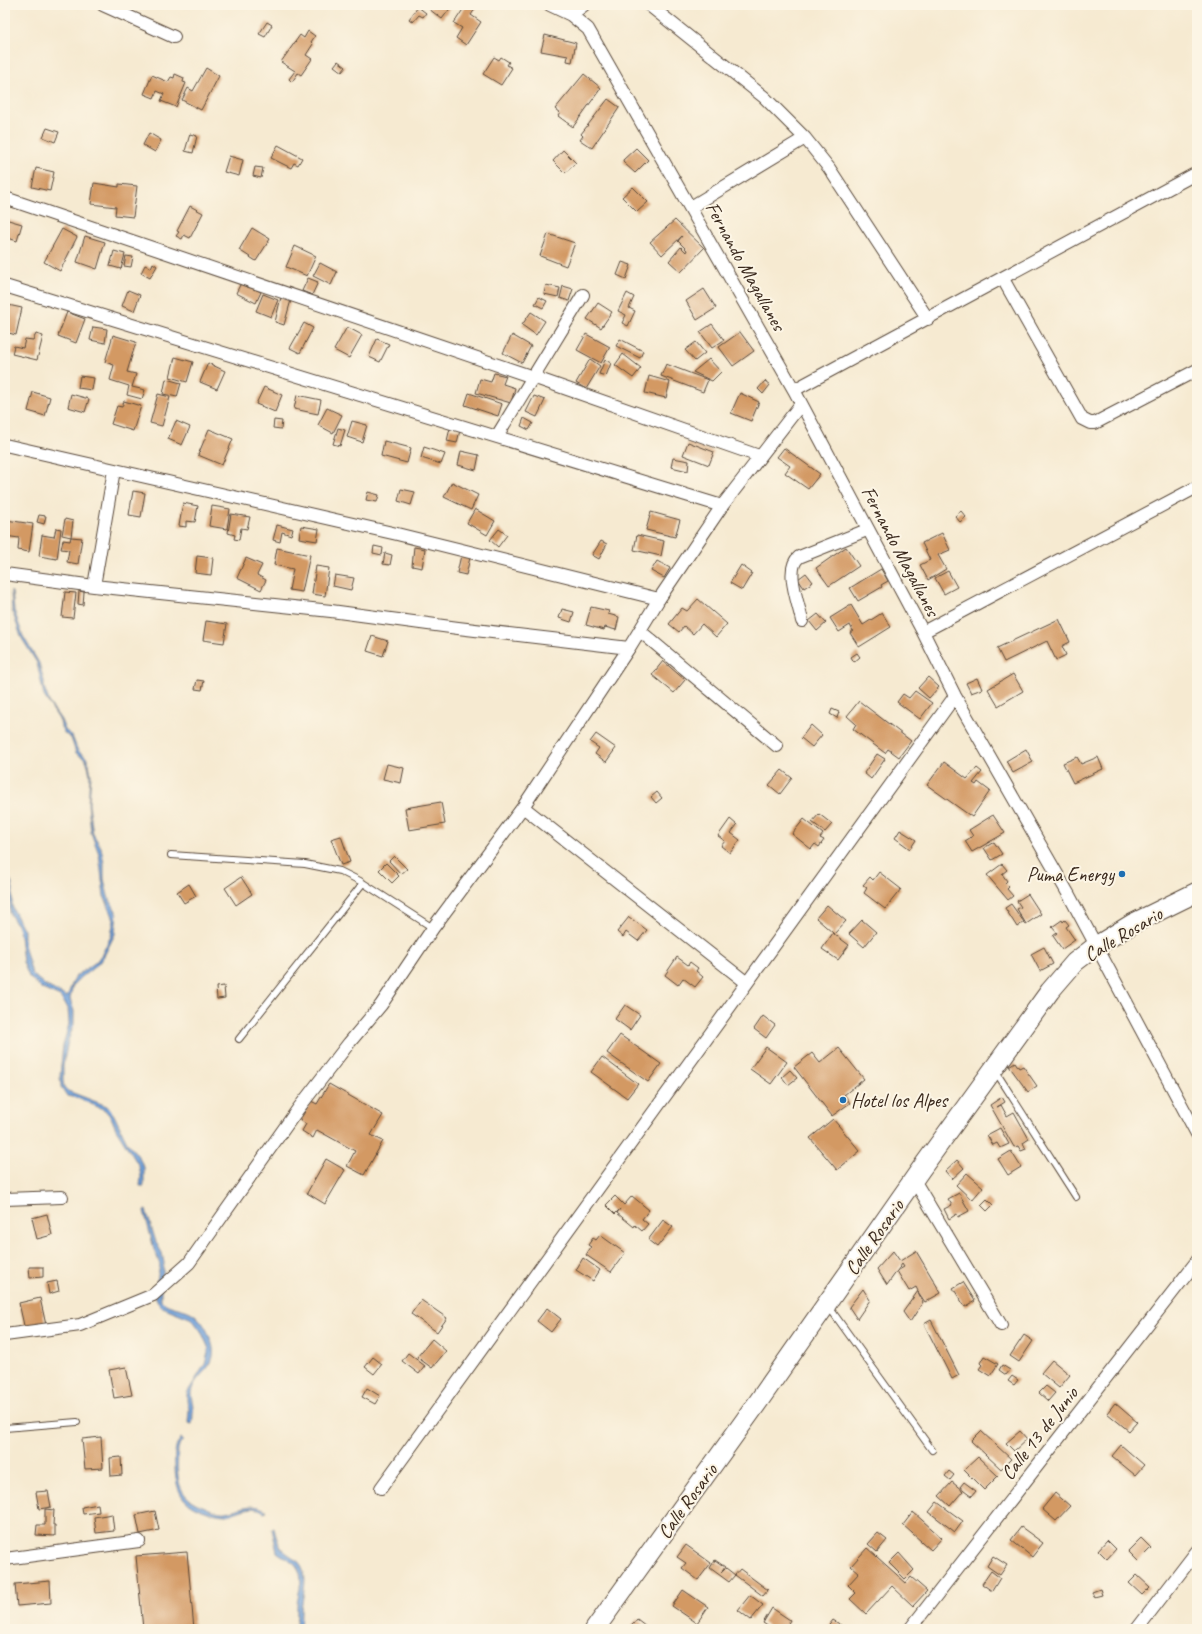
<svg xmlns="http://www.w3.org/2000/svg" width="1202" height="1634" font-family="Caveat,sans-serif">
	<rect width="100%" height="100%" fill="#fcf5e5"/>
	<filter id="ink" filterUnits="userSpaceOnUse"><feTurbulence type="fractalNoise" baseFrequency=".025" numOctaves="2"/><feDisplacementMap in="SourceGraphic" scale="8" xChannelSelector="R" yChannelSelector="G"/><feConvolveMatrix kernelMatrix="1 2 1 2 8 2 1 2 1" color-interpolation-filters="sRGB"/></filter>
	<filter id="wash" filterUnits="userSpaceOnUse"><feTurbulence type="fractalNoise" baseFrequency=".012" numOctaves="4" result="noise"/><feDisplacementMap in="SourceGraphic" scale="16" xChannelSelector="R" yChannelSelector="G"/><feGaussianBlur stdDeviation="0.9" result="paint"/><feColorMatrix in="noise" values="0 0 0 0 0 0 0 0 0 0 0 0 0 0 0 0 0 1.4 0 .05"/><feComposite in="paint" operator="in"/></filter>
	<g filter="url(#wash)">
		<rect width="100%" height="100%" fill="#f6ead1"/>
		<path fill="#6e9fd8" stroke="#54647b" d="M11 591 12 592 14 610 23 636 39 663 44 681V687L50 704 61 720 65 730 72 736 78 751 86 757 89 764 91 775 89 804 93 834 101 847 104 863V879L108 896 117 913 115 934 104 956 98 964 78 980 73 986 70 999 74 1011V1024L68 1041 63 1066V1081L64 1087 68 1091 107 1106 114 1115 127 1142 138 1156 144 1167V1186H140L141 1176 139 1166 116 1129 111 1117 105 1110 77 1098 67 1096 61 1087 60 1076 63 1045 69 1024 68 1008 60 997 42 989 29 977 23 962 20 936 18 927 10 914V892L5 879V873L11 881 13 889 12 905 14 911 24 930V944L32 974 45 985 67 997 72 984 76 976 96 962 102 954 111 936 114 919 104 896 99 854 91 833 88 804 90 775 88 765 85 759 76 753 71 738 65 734 61 727 60 721 44 696 37 663 21 637 12 610Z
			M146 1210 156 1242 162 1253 164 1263 161 1290V1301C171 1309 185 1307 195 1315 202 1321 207 1329 210 1338 223 1368 195 1371 191 1393 191 1398 193 1403 193 1408 193 1413 193 1419 192 1424L188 1423 189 1409 187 1401V1393L205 1364 209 1349 201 1331 192 1319 160 1306 156 1298 155 1290 160 1265 153 1245 144 1211Z
			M181 1438 184 1440 180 1443 178 1449C177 1477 175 1497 205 1507 212 1510 219 1513 226 1512 241 1509 253 1501 267 1511L264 1512C252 1503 238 1513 226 1515 219 1515 211 1513 205 1511 181 1504 176 1490 175 1467 174 1457 174 1447 181 1438Z
			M274 1528C276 1536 278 1545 284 1551 290 1556 299 1560 302 1567 308 1578 303 1593 302 1604 300 1613 302 1620 299 1629H295C297 1620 297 1613 297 1604 298 1591 305 1580 297 1567 294 1561 283 1557 277 1552L272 1529Z"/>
		<g id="blocks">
			<path fill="#d39963" d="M432 5H448L451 7 442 19 429 9Z
				M466 5 477 6 471 15 481 22 466 45 456 38 462 28 454 23Z
				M418 7 426 13 423 17 419 15 413 22 409 19Z
				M267 22 272 25 265 37 259 34Z
				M308 31 315 36 311 42 313 44 306 55 312 59 301 75 298 73 292 82 289 79 295 71 281 62 300 35 304 38Z
				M545 35 576 43 572 62 567 61 568 56 541 51Z
				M494 57 499 60 501 57 509 62 507 65 512 68 501 85 483 74Z
				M338 61 346 67 342 72 334 66Z
				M206 68 219 76 201 110 182 100 188 88 193 91Z
				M175 74 184 78 183 82 186 83 176 107 161 101 164 94 157 91 154 98 144 94 152 75 168 82 171 77 174 78Z
				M584 74 601 88 573 127 558 116 560 113 555 109Z
				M608 99 619 107V108L592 148 580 140 583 136 581 134Z
				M47 128 59 132 55 142 43 137Z
				M149 133 161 140 155 152 143 145Z
				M190 134 197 136 193 153 185 151Z
				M278 145 302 158 298 165 294 163 291 168 271 158Z
				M636 148 648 160 635 173 624 163 623 160Z
				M563 150 576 163 565 173 553 161Z
				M229 156 243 160 239 176 224 172Z
				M255 167 263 168 261 178 253 176Z
				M36 168 54 172 50 191 32 187Z
				M94 183 119 187V184L137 186 133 217 115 215 116 207 91 204Z
				M633 187 648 202 637 212 622 197Z
				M190 206 203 213 190 238 184 235 182 239 176 236 179 232 177 231Z
				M5 219 22 224 17 241 5 237Z
				M675 220 704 248 681 272 669 261 681 247 686 252 687 250 678 241 682 236 662 255 650 242Z
				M252 228 270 239 256 261 239 250Z
				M62 229 77 237 60 271 44 262Z
				M548 234 575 243 566 266 540 256Z
				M85 236 105 242 97 269 77 262Z
				M295 246 316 256 307 276 286 267Z
				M114 251 125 254 121 269 110 266Z
				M126 256 133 257 131 267 124 266Z
				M622 262 631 265 626 279 617 275Z
				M153 263 157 266 150 278 141 273 145 265 151 268Z
				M320 263 337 272 331 285 313 276Z
				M308 278 318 282 312 295 302 291Z
				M241 283 261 292 256 303 236 293Z
				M546 285 560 288 558 297 544 294Z
				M563 286 573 289 569 301 560 298Z
				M704 289 716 308 697 320 686 301Z
				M128 290 140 295 134 311 122 306Z
				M627 293 634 297 629 308 635 311 628 326 622 323 626 315 618 311Z
				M263 294 278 300 271 317 256 311Z
				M281 297 291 300 284 325 275 322Z
				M539 297 547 301 543 308 535 304Z
				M598 303 612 312 601 328 587 319Z
				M8 305 22 308 16 335 5 332V318Z
				M67 312 85 319 76 343 58 336Z
				M531 312 545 321 536 335 522 325Z
				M304 323 313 328 300 353 290 348Z
				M712 324 724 340 712 348 700 332Z
				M93 327 107 329 105 343 90 340Z
				M347 327 362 335 349 358 334 350Z
				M740 332 754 351 733 366 719 347Z
				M36 334 43 336 37 360 12 354 14 346 23 348 25 339 33 340Z
				M586 334 610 347 601 363 577 350Z
				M113 335 136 342 127 372 136 374 132 387 145 390 142 399 127 395 129 386 110 380 114 365 105 362Z
				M512 335 531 346 522 363 503 353Z
				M377 339 389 344 380 362 369 357Z
				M620 339 643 351 640 358 616 346Z
				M696 342 705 353 695 361 685 350Z
				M623 354 641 368 633 378 615 365Z
				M175 357 193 362 187 382 170 377Z
				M590 359 600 366 586 389 576 383Z
				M709 359 721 372 712 381 693 372Z
				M605 360 611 363 606 376 599 374Z
				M208 363 225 371 217 389 200 382Z
				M666 364 708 380 703 392 661 376Z
				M494 373 506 376 503 384 515 388 511 403 476 393 480 379 491 382Z
				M80 376 94 378 92 390 78 388Z
				M649 376 670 382 666 398 645 393Z
				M166 379 181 383 177 397 163 394Z
				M765 381 770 385 763 394 758 389Z
				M264 387 282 395 275 412 256 404Z
				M33 392 50 397 45 416 28 411Z
				M469 393 502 404 498 416 465 405Z
				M740 393 759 402 751 421 731 413Z
				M71 394 89 399 85 412 68 407Z
				M158 394 170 397 162 426 150 423Z
				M297 395 321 400 318 414 294 409Z
				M534 396 545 400 537 417 526 412Z
				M124 401 141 406 133 431 111 424 117 406 122 407Z
				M327 408 342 415 333 433 318 425Z
				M524 418 533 423 529 430 521 426Z
				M274 420 282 421 281 429 273 428Z
				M176 421 190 427 182 445 168 439Z
				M352 421 367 425 362 442 347 437Z
				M338 428 345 430 340 446 333 444Z
				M450 428 460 430 457 443 447 441Z
				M209 429 233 439 222 465 198 455Z
				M384 441 411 448 407 463 381 456Z
				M688 442 714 452 709 465 683 455Z
				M424 447 445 454 441 464 421 458Z
				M784 448 820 474 808 489 785 473 790 466 777 457Z
				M461 451 479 455 476 470 458 465Z
				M673 458 689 461 688 471 671 467Z
				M452 482 478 495 471 510 444 497Z
				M401 489 415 492 411 505 398 501Z
				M133 491 145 493 141 517 129 515Z
				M368 492 379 495 377 502 366 500Z
				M183 503 198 506 195 522 186 521V527L179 526Z
				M212 506 230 509 227 529 209 526Z
				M475 509 495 521 487 535 467 523Z
				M961 511 966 517 960 522 955 516Z
				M651 512 680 520 675 537 646 530Z
				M231 514 250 517 247 529 241 528 239 540 234 539 235 535 228 533Z
				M39 515 46 516 44 524 37 522Z
				M65 519 73 521 71 537 62 535Z
				M6 520 33 524 29 552 18 550 19 538 5 536Z
				M277 525 293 529 291 535 282 532 280 542 273 540Z
				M301 526 319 529 317 541 299 538Z
				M56 528 61 529 57 559 39 556 42 535 54 537Z
				M499 529 507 535 498 547 490 540Z
				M942 533 950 550 938 555 946 569 928 580 920 565 930 560 922 543Z
				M637 535 664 541 661 556 634 550Z
				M71 537 82 538 78 564 67 562 69 550 61 549 63 540 70 541Z
				M601 541 607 544 599 559 592 555Z
				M374 546 383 548 382 555 373 553Z
				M414 547 425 549 422 568 412 566Z
				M846 547 859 566 829 586 816 568Z
				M277 548 310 555 302 592 289 590 293 569 274 565Z
				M462 551 471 553 466 575 457 573Z
				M385 553 392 555 390 565 383 564Z
				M197 556 213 558 211 575 195 573Z
				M246 558 262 565 257 575 266 580 261 590 237 578Z
				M657 561 670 568 664 578 651 571Z
				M741 565 752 573 742 590 730 583Z
				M316 566 329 568 325 596 312 594Z
				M881 569 888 581 881 585 882 587 858 601 850 588Z
				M948 571 957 587 944 594 935 578Z
				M806 573 813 582 804 588 798 579Z
				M335 575 354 578 351 590 333 586Z
				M79 591 84 592 83 605 78 604Z
				M65 592 76 593 73 618 62 617Z
				M698 599 727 624 716 637 702 624 693 634 684 626 679 632 669 624 682 608 687 611Z
				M851 605 863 625 882 613 891 627 859 647 850 633 853 631 850 625 839 632 830 618Z
				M591 607 609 611 608 614 619 617 616 630 605 627 604 630 586 625Z
				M562 609 574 612 571 622 559 618Z
				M818 614 826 623 817 631 809 621Z
				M1059 619 1070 642 1062 646 1066 655 1056 660 1047 641 1004 662 997 648Z
				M206 621 227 624 224 643 203 640Z
				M372 636 388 641 383 656 367 651Z
				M857 653 860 657 854 662 851 657Z
				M663 661 685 680 674 693 652 675Z
				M1013 674 1023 691 998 706 988 689Z
				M928 677 939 687 929 698 918 688Z
				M977 678 982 689 971 693 966 683Z
				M197 680 204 681 202 690 195 689Z
				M915 691 932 703 920 719 897 702 903 694 909 698Z
				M859 701 911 741 899 757 888 749 885 753 853 729 856 724 847 716Z
				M832 709 839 712 837 718 830 714Z
				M811 725 822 735 812 747 801 738Z
				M596 734 616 748 606 762 595 754 599 748 590 742Z
				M1026 749 1033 762 1013 773 1006 761Z
				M877 754 885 759 871 779 864 773Z
				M1077 757 1081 764 1098 757 1103 769 1073 783 1063 763Z
				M944 762 967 779 977 768 982 772 973 783 976 785 978 782 990 791 972 817 927 785Z
				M387 764 404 768 401 783 383 779Z
				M782 770 792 778 780 794 769 785Z
				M657 792 662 798 656 803 651 797Z
				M441 802 445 824 409 830 405 808Z
				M819 814 832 824 825 832 812 822Z
				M993 815 1005 833 972 852 965 841 973 836 969 830Z
				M730 819 737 825 731 833 740 840 730 853 721 846 725 841 718 836Z
				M804 819 823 834 820 838 824 840 819 847 815 844 811 849 792 834Z
				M900 830 916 840 910 849 895 838Z
				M341 836 350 862 341 865 331 839Z
				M994 842 1002 854 992 860 984 848Z
				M394 856 407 869 401 874 389 861Z
				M386 863 399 876 392 883 379 870Z
				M1002 864 1007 870 1002 874 1007 881 1005 883 1009 887 1007 889 1013 896 1008 900 987 875Z
				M879 872 901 889 885 909 864 893 867 888 863 885 870 877 873 880Z
				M241 877 252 894 236 905 225 888Z
				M189 884 196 896 184 903 177 892Z
				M1028 894 1041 914 1026 924 1017 909 1021 907 1017 901Z
				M1011 904 1024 922 1017 927 1005 908Z
				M827 905 846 921 834 934 849 945 838 960 822 949 833 933 816 918Z
				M629 917 647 930 638 941 626 932 623 937 617 932Z
				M862 920 876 932 864 947 849 934Z
				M1062 920 1063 922 1065 920 1069 925 1066 927 1075 940 1062 949 1053 936 1057 933 1052 927Z
				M1044 947 1053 964 1040 971 1031 954Z
				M677 957 688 965 690 962 698 968 696 971 703 977 695 987 683 978 678 985 665 975Z
				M224 986 225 998 217 999 216 987Z
				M625 1005 640 1015 630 1030 615 1019Z
				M763 1016 775 1025 766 1038 754 1029Z
				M620 1035 661 1064 648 1082 607 1053Z
				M766 1047 787 1062 771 1084 750 1069Z
				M839 1048 864 1079 844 1095 850 1103 832 1116 794 1067 812 1053 820 1063Z
				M602 1057 638 1084 627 1098 591 1072Z
				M1015 1062 1019 1068 1023 1066 1037 1086 1028 1092 1009 1066Z
				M790 1070 797 1078 788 1085 782 1077Z
				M329 1084 383 1115 371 1135 383 1141 364 1175 347 1166 355 1151 317 1130 313 1138 302 1131 306 1124 300 1120 311 1101 317 1104Z
				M1002 1097 1005 1102 997 1107 1001 1105 1007 1116 1014 1112 1029 1139 1023 1143 1026 1149 1021 1151 1018 1146 1014 1147 990 1105Z
				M833 1119 860 1151 837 1170 810 1138Z
				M1000 1128 1009 1144 1000 1148 997 1143 993 1145 987 1135Z
				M1011 1151 1021 1167 1008 1175 998 1159Z
				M326 1159 345 1170 325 1204 307 1193Z
				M957 1160 964 1168 952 1179 945 1171Z
				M967 1173 983 1187 972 1200 956 1185Z
				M959 1193 969 1211 958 1217 957 1214 949 1219 944 1209 952 1205 948 1199Z
				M615 1196 624 1205 632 1196 649 1210 642 1219 648 1224 642 1231 635 1225 634 1227 617 1213 620 1209 615 1214 606 1205Z
				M987 1199 993 1205 987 1211 981 1205Z
				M47 1214 52 1235 37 1239 32 1218Z
				M663 1220 673 1227 657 1247 648 1240Z
				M600 1235 625 1253 611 1272 586 1255 591 1247 588 1245 593 1238 596 1240Z
				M893 1251 900 1261 916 1251 941 1293 925 1302 918 1292 923 1302 910 1322 903 1312 918 1291 916 1287 909 1291 897 1271 904 1267 902 1264 887 1285 877 1269Z
				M583 1258 600 1270 593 1281 576 1270Z
				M29 1267H43V1277L30 1278Z
				M57 1281 59 1291 49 1294 47 1283Z
				M963 1282 975 1301 965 1307 953 1288Z
				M863 1289 870 1300 857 1319 849 1307Z
				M40 1298 46 1325 25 1330 19 1303Z
				M421 1300 447 1318 437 1332 411 1314Z
				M547 1308 561 1319 551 1332 537 1321Z
				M931 1320 959 1375 952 1379 924 1324Z
				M1024 1335 1033 1341 1019 1362 1010 1356Z
				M432 1339 446 1351 432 1368 417 1357Z
				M408 1353 425 1366 419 1374 402 1361Z
				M984 1356 998 1364 990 1376 979 1369 982 1365 980 1363Z
				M373 1357 382 1364 374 1374 365 1367Z
				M1052 1360 1070 1375 1059 1388 1041 1373Z
				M1002 1365 1010 1370 1006 1375 999 1370Z
				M126 1367 132 1395 114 1398 109 1370Z
				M1012 1376 1018 1380 1014 1385 1008 1381Z
				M1046 1386 1055 1393 1048 1401 1039 1393Z
				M367 1388 380 1396 375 1404 362 1397Z
				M1115 1403 1137 1422 1129 1431 1107 1413Z
				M981 1431 1011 1459 1001 1469 971 1441Z
				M1020 1431 1027 1439 1014 1451 1006 1443Z
				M101 1437 103 1468 85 1469 82 1439Z
				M1121 1445 1144 1465 1135 1475 1112 1456Z
				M121 1457 122 1475 111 1476 110 1458Z
				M978 1457 998 1476 984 1490 964 1470Z
				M949 1471 954 1475 950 1480 945 1476Z
				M952 1482 963 1491 950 1506 939 1496Z
				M964 1482 976 1491 972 1496 960 1487Z
				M48 1491 51 1507 39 1509 36 1492Z
				M1055 1493 1070 1506 1056 1521 1042 1509Z
				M937 1502 963 1521 955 1532 929 1512Z
				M98 1504 99 1512 83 1514 82 1507Z
				M45 1509 54 1510 53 1525H55V1536L36 1535 37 1525H45Z
				M155 1511 159 1530 140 1534 136 1515Z
				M913 1512 942 1538 931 1550 903 1525Z
				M112 1514 114 1531 96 1533 94 1517Z
				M1021 1527 1043 1543 1032 1557 1011 1540Z
				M878 1533 887 1540 877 1552 868 1544Z
				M1141 1538 1151 1548 1138 1561 1128 1551Z
				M1107 1540 1116 1549 1107 1559 1098 1550Z
				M686 1545 711 1563 698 1580 682 1568 686 1563 677 1557Z
				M867 1548 906 1583 911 1577 927 1591 913 1606 892 1586 866 1614 850 1599 856 1593 848 1585 859 1573 851 1566Z
				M187 1552 194 1629H143L136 1556Z
				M899 1553 914 1570 905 1579 889 1563Z
				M993 1556 1007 1565 1000 1575 987 1566Z
				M715 1560 725 1567 721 1573 726 1568 735 1575 729 1582 710 1568Z
				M740 1569 768 1590 763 1596 735 1575Z
				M991 1571 1000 1578 992 1591 982 1584Z
				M1137 1575 1150 1587 1142 1595 1129 1583Z
				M50 1581 51 1603 17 1606 15 1584Z
				M1100 1589 1102 1595 1094 1597 1092 1592Z
				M683 1590 708 1607 697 1623 672 1606Z
				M750 1595 763 1605 751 1620 738 1610Z
				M772 1608 790 1620 785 1629H772L763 1623Z
				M637 1619 650 1629H629Z
				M833 1620 841 1625 845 1629H826Z"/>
		</g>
	</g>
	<g filter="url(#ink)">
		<use href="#blocks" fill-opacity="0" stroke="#574739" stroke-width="1"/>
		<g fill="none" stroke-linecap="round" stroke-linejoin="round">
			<defs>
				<path id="lane" d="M171 855 305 864 340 871 360 881 433 928
					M239 1039 363 883
					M996 1072 1076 1197
					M829 1307 932 1450
					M5 1428 77 1422"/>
				<path id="street" d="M103 5 174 37
					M550 5 571 15 588 29 794 390 923 632 955 696 1069 895 1197 1134
					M649 5 764 97 805 138 829 168 928 319
					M571 15 584 5
					M5 198 533 377 759 456
					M691 207 805 138
					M1003 279 1082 419 1090 423H1095L1197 370
					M5 286 722 506
					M794 390 1197 173
					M497 436 583 295
					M5 445 397 534 659 599
					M5 574 94 586 331 611 458 628 629 648
					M94 586 114 470
					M802 621C799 604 784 569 799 557L867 530
					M640 631 777 746
					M923 632 1197 487
					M523 807 747 983
					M914 1180 1001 1325
					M5 1199 62 1197
					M5 1335 80 1325 153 1295 189 1263 298 1109 349 1043 381 1005 433 928 523 807 629 648 659 599 722 506 801 404
					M381 1488 955 696
					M5 1559 139 1541
					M910 1629 1197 1261
					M1137 1629 1197 1551"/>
				<path id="primary" d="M595 1629 758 1402 921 1169 1050 991 1075 962 1096 946 1132 924 1197 892"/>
			</defs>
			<use href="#lane" stroke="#574739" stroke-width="8"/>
			<use href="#street" stroke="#574739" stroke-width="14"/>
			<use href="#primary" stroke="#574739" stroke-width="21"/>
			<use href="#lane" stroke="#fff" stroke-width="6"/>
			<use href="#street" stroke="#fff" stroke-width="12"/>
			<use href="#primary" stroke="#fff" stroke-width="19"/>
		</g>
	</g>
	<g fill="#1f6fb2" stroke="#fcf5e5" stroke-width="1.5">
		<circle cx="1122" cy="874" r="4"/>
		<circle cx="843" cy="1100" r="4"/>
	</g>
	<g text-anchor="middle" stroke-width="4" stroke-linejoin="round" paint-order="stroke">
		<g font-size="20" fill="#3b2a1e" stroke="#fcf5e5">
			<text transform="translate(746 266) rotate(61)" y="7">Fernando Magallanes</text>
			<text transform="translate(901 551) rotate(62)" y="7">Fernando Magallanes</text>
			<text transform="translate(1123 934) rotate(-31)" y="7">Calle Rosario</text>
			<text transform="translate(874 1237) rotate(-55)" y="7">Calle Rosario</text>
			<text transform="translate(1039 1433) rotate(-52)" y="7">Calle 13 de Junio</text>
			<text transform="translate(687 1501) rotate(-54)" y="7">Calle Rosario</text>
		</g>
		<g font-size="20" fill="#3b2a1e" stroke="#fcf5e5" text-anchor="end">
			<text x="1114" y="881">Puma Energy</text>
			<text x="851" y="1107" text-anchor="start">Hotel los Alpes</text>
		</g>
	</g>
	<rect width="1202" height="1634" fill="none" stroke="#fcf5e5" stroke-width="20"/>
</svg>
